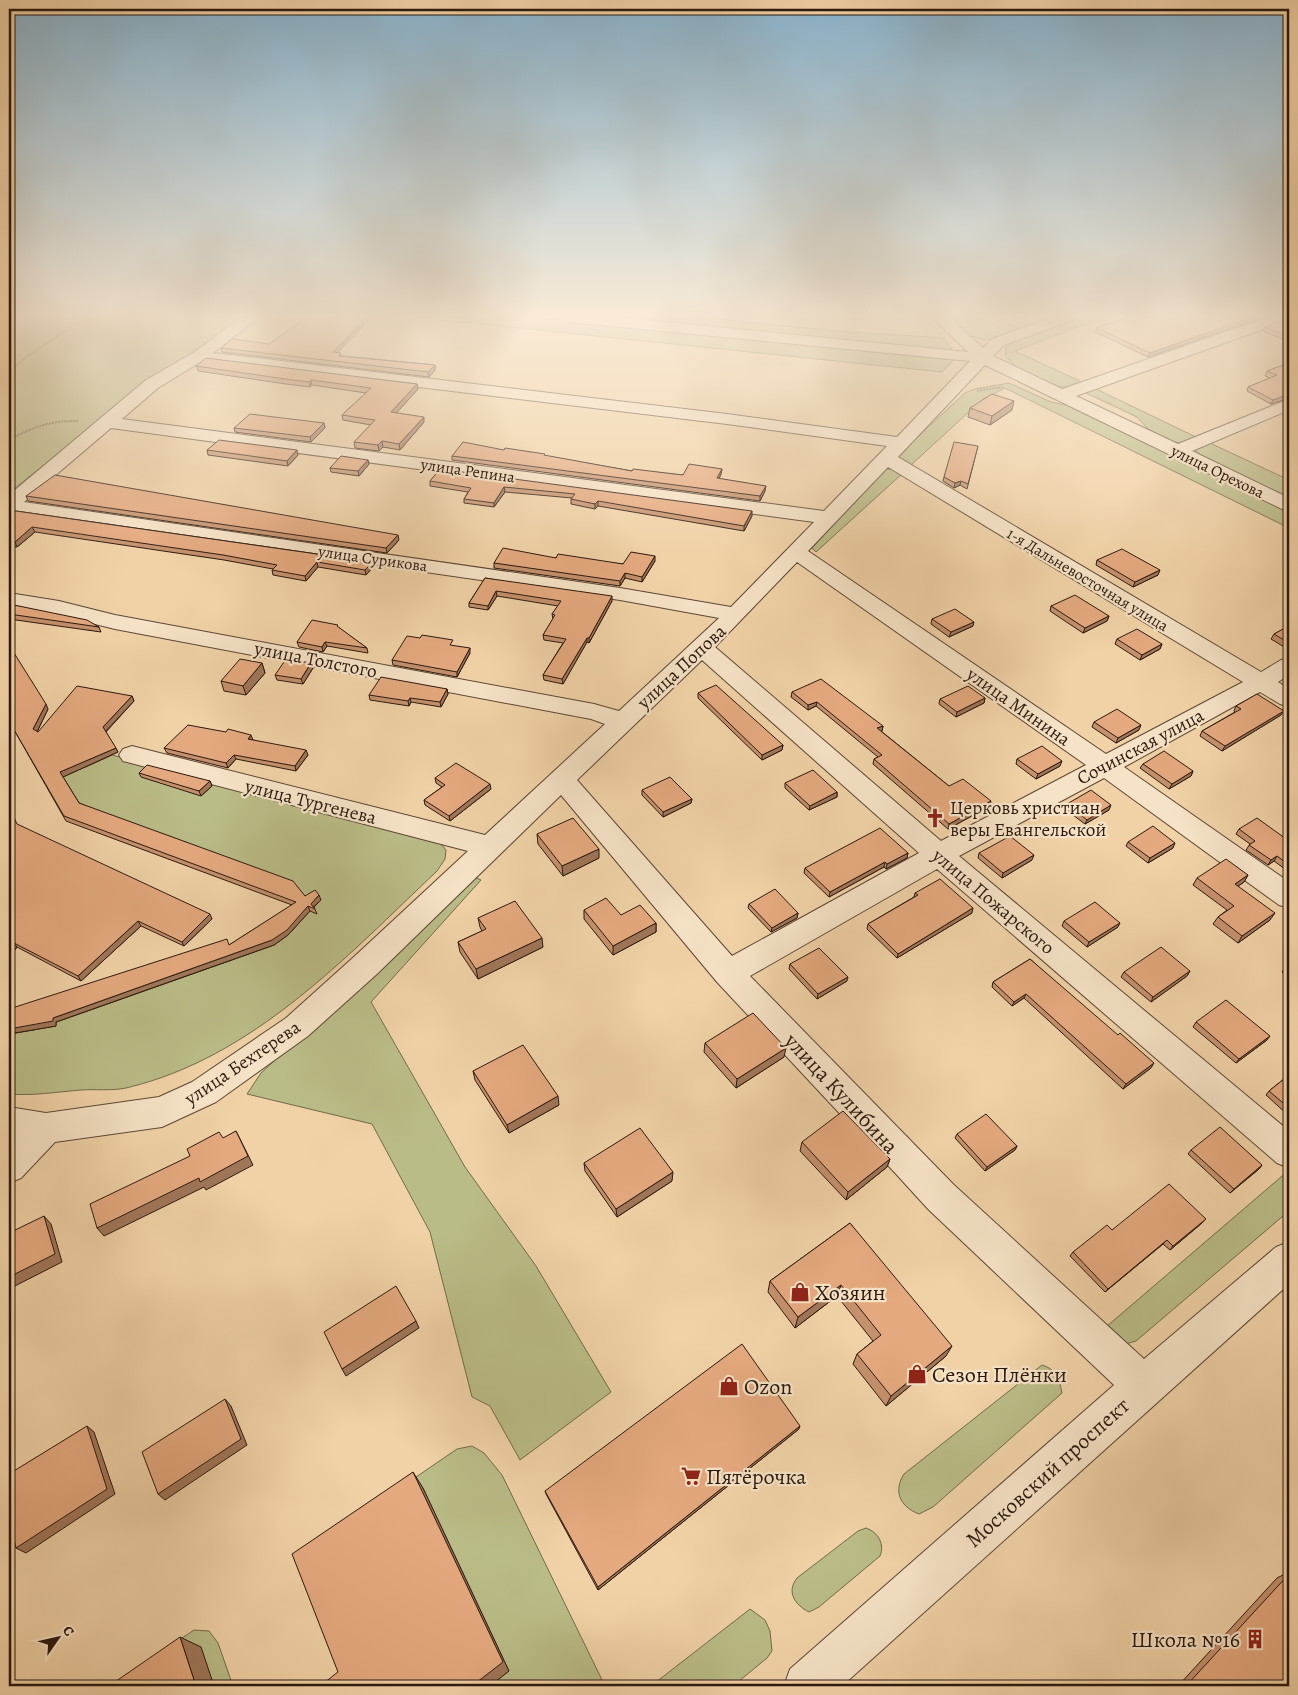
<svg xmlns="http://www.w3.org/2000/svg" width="1298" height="1695" font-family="Alegreya,serif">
	<rect width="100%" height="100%" fill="#f1d2a7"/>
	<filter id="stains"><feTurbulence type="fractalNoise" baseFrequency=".004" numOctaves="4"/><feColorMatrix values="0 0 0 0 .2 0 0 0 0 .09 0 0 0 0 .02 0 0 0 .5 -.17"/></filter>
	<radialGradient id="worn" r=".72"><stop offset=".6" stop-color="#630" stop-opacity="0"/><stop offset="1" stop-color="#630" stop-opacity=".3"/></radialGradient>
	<path fill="#babc87" stroke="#726a4b" d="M9 317H245L196 352 145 383 9 493Z
		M414 317H528L954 360 942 372Z
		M612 317H696L837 331 944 338 952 349 945 350Z
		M948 317H993L1013 326 1039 317H1056L986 340 970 336Z
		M1083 317H1104L1015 351 1082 382C1075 384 1069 387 1062 387 1043 387 1017 369 1005 356L1006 347 1017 340Z
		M1009 383 1051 402 1066 405 1289 512V528L1005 388 983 399 911 465 899 458V454L965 393 975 389Z
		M1092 387 1198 438 1183 444 1171 441 1148 429 1137 417 1084 392Z
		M1210 443 1289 480V498L1201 455 1195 450Z
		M890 469 903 473 816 552 812 548 884 470Z
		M112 755 441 844 446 850 445 859 437 871C346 957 253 1058 126 1088 112 1091 95 1089 81 1090 56 1092 33 1096 9 1094V1034L34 1030 274 945C294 931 303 923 304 898L82 808 56 766 86 767Z
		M474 877 481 880 371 1002 465 1167 536 1266 611 1392 520 1460 490 1406 472 1397 430 1232 372 1124 247 1094 261 1073Z
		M1288 1171 1289 1211 1136 1341 1118 1346 1106 1327Z
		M1042 1365C1057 1370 1059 1378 1062 1393L933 1507 919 1514C900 1507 893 1491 904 1474Z
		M472 1446 484 1453 502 1475 605 1686H490L509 1671 423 1488 321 1542 457 1449Z
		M866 1528C878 1532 885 1544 880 1556L819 1607 809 1612C795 1605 786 1592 797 1578L858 1531Z
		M750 1609 765 1620 770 1631 772 1651 767 1658 733 1686H651Z
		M194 1630 209 1631 218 1643 233 1686H110Z"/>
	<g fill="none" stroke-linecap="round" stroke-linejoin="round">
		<defs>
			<path id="minor" d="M242 317H260L213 353 727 414 897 437 970 361 570 322 565 320 562 317H616L968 352 932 317H949L983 348 992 339 1054 317H1076L1073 320 1004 345 993 356 1062 389 1269 317H1289V320L1076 396 1178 444 1289 399V410L1192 451 1289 498V511L1282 509 985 365 898 457 1261 672 1281 660 1289 658V675L1278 682 1289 689V707L1280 704 1260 692 1124 767 1289 882V908L1279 905 1104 778 959 856 1289 1131V1168L1277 1163 937 869 750 976 954 1185 1144 1359 1276 1247 1289 1242V1284L842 1686H784L790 1669 1114 1385 928 1209 897 1175 717 982 561 795 378 973 308 1036 216 1102 162 1127 55 1142 21 1178 9 1183V1143L14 1138 9 1137V1107L46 1113 159 1097 192 1082 286 1018 356 955 468 851 123 761 119 755 123 749 132 746 485 835 605 724 591 719 115 629 59 615 9 606V593L59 601 115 615 594 704 619 711 719 618 620 600 9 512V495L146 380 193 353ZM202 361 727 424 887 446 824 511 122 419 158 388ZM111 428 814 522 731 607 620 588 24 502ZM888 467 1243 682 1106 754 808 551ZM797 562 1086 765 941 841 715 647ZM702 660 919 853 732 956 577 780Z"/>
		</defs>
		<use href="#minor" stroke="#5c4735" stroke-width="2"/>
		<path stroke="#2b190f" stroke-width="2" stroke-dasharray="0.5 1" stroke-linecap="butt" d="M9 372 26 357 86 317
			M977 391 1003 387
			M9 440C32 427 53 420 79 421"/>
		<use href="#minor" fill="#f6e2c6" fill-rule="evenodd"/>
	</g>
	<path fill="#c5916d" stroke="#2b190f" d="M1126 317H1263L1148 357 1095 332 1097 328 1127 317Z
		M1289 318V342L1263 331 1265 327Z
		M221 348 337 353 342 356 435 365V370L429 377 222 352Z
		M1289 363V398L1271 404 1247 391 1248 387 1270 378 1265 376 1267 371Z
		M196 366 417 384 418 389 396 413 424 422 400 450 383 447 379 451 355 448 354 442 371 425 343 420 342 415 366 393 312 385 310 387 286 384 198 371Z
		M970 408 1012 410 990 425 968 417Z
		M324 423 325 428 311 442 235 432 234 428Z
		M978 446 967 489 960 485 954 488 943 481 944 477Z
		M207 450 298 455 288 466 208 455Z
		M452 456H545L632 471 683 475 722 469 721 474 719 479 765 491 760 501 452 460Z
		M368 460 369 464 359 476 331 472 330 468Z
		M440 469 752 516 744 531 598 506 595 509 571 504V499L572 498 505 492 494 507 464 503V499L468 492 430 486V481Z
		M26 496 399 540 387 553 28 501Z
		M9 510 373 562 374 566 366 575 318 567 306 581 273 575 272 570 273 569 224 560 35 532 17 547 9 546Z
		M556 558 623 564 655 561 642 582 625 578 620 586 494 568V563Z
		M1097 560 1158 575 1133 587 1096 565Z
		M485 578 612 601 589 643 587 642 563 684 544 680 543 675 563 643 544 640 543 635 553 619 552 614 558 606 497 596 488 610 469 607V603Z
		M9 604 99 627 101 632 9 619Z
		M1051 606 1109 616 1107 621 1083 633 1050 611Z
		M932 619 973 626 949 637 931 624Z
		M1289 626V650L1271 639 1274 634Z
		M339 628 367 648 368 653 327 646 323 652 299 647 297 642Z
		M1117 639 1162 644 1160 649 1140 660 1115 644Z
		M454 646 470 653 457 677 393 665 392 660Z
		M262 663 265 673 246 695 224 691 221 681Z
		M313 668 303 684 277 680 275 675Z
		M447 689 448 694 441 707 411 702 409 706 370 700 369 695Z
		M792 692 883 726 882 731H881L949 786 990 806 948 829 873 764 874 759 878 757 816 706 808 710 791 697Z
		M698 693 783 745 782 750 762 760 698 698Z
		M132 696 134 701 106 732 118 752 63 777 79 803 305 896 321 900 314 907 317 914 310 911 288 935 274 945 56 1022V1026L9 1034 229 945 292 905 66 821 9 721 48 709 37 732H38Z
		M985 698 984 703 956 717 939 704 940 699Z
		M1236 706 1281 715 1222 751 1200 736 1202 731 1235 712 1234 711Z
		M1094 722 1139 730 1116 743 1092 727Z
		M253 740 308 755 296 771 236 759 228 768 167 753 164 748Z
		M1017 759 1060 766 1036 779 1016 764Z
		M1143 764 1193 771 1191 776 1169 789 1140 768Z
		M139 773 210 781 212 786 201 796 141 777Z
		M435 778 491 789 450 821 425 805 424 800 442 787 436 783Z
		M785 783 837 792V797L809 810 785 788Z
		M642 790 692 799 691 803 663 817 642 795Z
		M1067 804 1109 810 1085 824 1065 809Z
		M18 825 212 919 184 946 141 926 81 981 17 947 9 958Z
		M1239 829 1289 841V872L1274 861 1268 865 1246 850 1250 844 1236 834Z
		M537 834 599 858 563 876 538 844Z
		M1128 842 1173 848 1148 863 1126 846Z
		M908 853 907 858 886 869 884 867 829 897 804 873 805 868Z
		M979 853 1032 860 1002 878 978 858Z
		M1248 875 1244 882 1238 886 1270 920 1238 943 1213 924 1218 917 1227 910 1193 885 1197 878Z
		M915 893 972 913 897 958 867 929 868 924 914 897Z
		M749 904 798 913 797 918 771 932 748 908Z
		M584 910 656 923V932L613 955 584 919Z
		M478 918 543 947 478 979 460 952 458 942 482 931 480 927Z
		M1064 921 1118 927 1087 947 1062 926Z
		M1030 959 1151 1068 1123 1089 1024 998 1012 1006 992 987 993 982Z
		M790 964 847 981 817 999 789 969Z
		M1289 965V978L1282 972 1285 968Z
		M1190 971 1187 976 1151 1002 1121 977 1124 972Z
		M1196 1022 1267 1040 1236 1063 1193 1027Z
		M705 1043 784 1057 736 1088 704 1052Z
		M473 1071 559 1105 509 1133 475 1080Z
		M1289 1075V1116L1266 1095 1269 1091Z
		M957 1134 1017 1146 1015 1150 985 1171 955 1138Z
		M802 1142 890 1159 887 1167 846 1200 800 1151Z
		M1191 1150 1262 1165 1259 1169 1230 1193 1188 1154Z
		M584 1163 672 1181 617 1217 585 1171Z
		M1206 1219 1202 1223 1170 1250 1163 1244 1105 1292 1070 1256 1073 1252 1112 1230Z
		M850 1223 946 1356 886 1406 853 1364 857 1354 873 1341 837 1296 795 1328 768 1292 770 1281Z
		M799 1429 598 1590 546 1494 545 1491Z
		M1289 1572V1686H1178L1277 1578Z"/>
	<path fill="#a07659" stroke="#2b190f" d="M367 317H372L334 356 333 352Z
		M1253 317H1263L1148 357 1150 353Z
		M435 365V370L429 377 428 372Z
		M311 380 312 385 310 387 309 382Z
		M417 384 418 389 392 418 391 412Z
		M1289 394V398L1271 404 1273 400Z
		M1014 401 1012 410 990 425 992 416Z
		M424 417V422L400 450 399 444Z
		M324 423 325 428 311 442 310 437Z
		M382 441 383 447 379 451 378 445Z
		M297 450 298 455 288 466 287 461Z
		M368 460 369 464 359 476 358 471Z
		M722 469 721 474 717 483V478Z
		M961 481 960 485 954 488 955 483Z
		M766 486 765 491 760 501V496Z
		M504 487 505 492 494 507V503Z
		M598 501V506L595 509V504Z
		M752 511V516L744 531V526Z
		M32 527 35 532 17 547 15 542Z
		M398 535 399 540 387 553 386 548Z
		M655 556V561L642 582V577Z
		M317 562 318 567 306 581 305 576Z
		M373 562 374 566 366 575 365 570Z
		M1160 570 1158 575 1133 587 1135 582Z
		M625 573V578L620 586V581Z
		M496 591 497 596 488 610V606Z
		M612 596V601L589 643V638Z
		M1109 616 1107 621 1083 633 1085 628Z
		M974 622 973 626 949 637 951 632Z
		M587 638V642L563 684 562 679Z
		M325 642 327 646 323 652 322 647Z
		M1162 644 1160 649 1140 660 1142 655Z
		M470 648V653L457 677V672Z
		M262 663 265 673 246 695 243 686Z
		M311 663 313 668 303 684 301 679Z
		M447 689 448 694 441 707 440 702Z
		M132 696 134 701 105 732 103 727Z
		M410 698 411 702 409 706 408 701Z
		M985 698 984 703 956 717 957 712Z
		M817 702 816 706 808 710V705Z
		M46 704 48 709 36 734 33 729Z
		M1284 711 1281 715 1222 751 1225 746Z
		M1141 725 1139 730 1116 743 1118 738Z
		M883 726 882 731 876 733 877 728Z
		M251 735 253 740 248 739Z
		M783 745 782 750 762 760V755Z
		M116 748 118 752 63 777 60 772Z
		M306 750 308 755 296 771 295 766Z
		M234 755 236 759 228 768 226 763Z
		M1062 761 1060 766 1036 779 1038 774Z
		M1193 771 1191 776 1169 789 1172 784Z
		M210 781 212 786 201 796 199 791Z
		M490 784 491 789 450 821 449 816Z
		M837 792V797L809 810 810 806Z
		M692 799 691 803 663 817V812Z
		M991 801 990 806 948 829 949 824Z
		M1111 805 1109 810 1085 824 1087 820Z
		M1175 843 1173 848 1148 863 1150 858Z
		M599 849V858L563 876 562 866Z
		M908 853 907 858 886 869 887 864Z
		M1034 855 1032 860 1002 878 1003 873Z
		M1277 856 1274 861 1268 865 1271 860Z
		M885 862 884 867 829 897 830 892Z
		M1248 875 1244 882 1231 891 1235 884Z
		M319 895 321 900 312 908 311 904Z
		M308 906 310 911 288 935 274 945 56 1022V1026L9 1034V1029L53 1018 272 940Z
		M973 908 972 913 897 958 898 954Z
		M798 913 797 918 771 932 772 928Z
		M1275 913 1270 920 1238 943 1242 936Z
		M210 914 212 919 184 946 182 942Z
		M138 921 141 926 81 981 78 976Z
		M656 923V932L613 955V946Z
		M1120 923 1118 927 1087 947 1089 942Z
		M542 938 543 947 478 979 476 969Z
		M14 943 17 947 9 958V949Z
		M1190 971 1187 976 1151 1002 1153 997Z
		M848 977 847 981 817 999 818 994Z
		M1026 994 1024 998 1012 1006 1014 1002Z
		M1270 1036 1267 1040 1236 1063 1239 1059Z
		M786 1048 784 1057 736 1088 737 1079Z
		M1154 1063 1151 1068 1123 1089 1126 1084Z
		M558 1096 559 1105 509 1133 507 1125Z
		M236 1131 253 1165 206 1190 204 1187 104 1236 97 1228Z
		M1017 1146 1015 1150 985 1171 987 1167Z
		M890 1159 887 1167 846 1200 848 1192Z
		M1262 1165 1259 1169 1230 1193 1234 1189Z
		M673 1172 672 1181 617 1217 616 1209Z
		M44 1216 51 1224 62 1262 9 1289V1277Z
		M1206 1219 1202 1223 1170 1250 1173 1246Z
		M1167 1240 1163 1244 1105 1292 1108 1289Z
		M841 1285 837 1296 795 1328 798 1317Z
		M416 1321 419 1328 346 1376 342 1369Z
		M952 1346 946 1356 886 1406 891 1396Z
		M225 1399 231 1406 247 1445 165 1500 158 1494Z
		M87 1426 94 1432 115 1494 26 1553 16 1548Z
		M800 1426 799 1429 598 1590V1587Z
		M413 1472 423 1488 509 1671 490 1686H472Z
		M180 1637 201 1647 214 1686H196Z"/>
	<path fill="#e5a97f" stroke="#2b190f" d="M307 317H367L333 352 341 353 339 356 435 365 428 372 221 348 232 339 269 344Z
		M1128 317H1253L1150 353 1097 328Z
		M1289 318V337L1265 327Z
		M206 358 417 384 391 412 424 417 399 444 382 441 378 445 354 442 375 420 342 415 371 388 311 380 309 382 285 379 196 366Z
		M1289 363V394L1273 400 1248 387 1277 375 1267 371Z
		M992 394 1014 401 992 416 970 408Z
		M250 414 324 423 310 437 234 428Z
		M219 440 297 450 287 461 207 450Z
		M463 442 504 450 505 448 545 454 544 455 632 471 633 469 683 475 689 464 722 469 717 478 766 486 760 496 452 456Z
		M954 442 978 446 968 484 961 481 955 483 944 477Z
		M341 456 368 460 358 471 330 468Z
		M440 469 752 511 744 526 598 501 595 504 571 499 575 494 504 487 494 503 464 499 471 488 430 481Z
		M55 475 398 535 386 548 26 496Z
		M9 510 373 562 365 570 317 562 305 576 272 570 277 565 223 555 32 527 15 542 9 541V523L13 520 9 518Z
		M503 548 556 558 558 554 623 564 631 552 655 556 642 577 625 573 620 581 494 563Z
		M1122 549 1160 570 1135 582 1097 560Z
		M485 578 612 596 589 638H587L562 679 543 675 566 639 543 635 555 615 552 614 561 601 496 591 488 606 469 603Z
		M1075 595 1109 616 1085 628 1051 606Z
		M9 604 87 620 99 627 9 614Z
		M955 609 974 622 951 632 932 619Z
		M312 620 338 625 337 626 367 648 325 642 322 647 297 642Z
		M1289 626V643L1274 634Z
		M1137 629 1162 644 1142 655 1117 639Z
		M422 635 453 640 450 645 470 648 457 672 392 660 407 636 420 638Z
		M9 645 46 704 33 729 38 732 77 686 132 696 103 727 116 748 60 772 79 803 293 881 305 896 315 890 319 895 311 904 315 909 308 906 287 930 272 940 53 1018V1021L9 1029V1009L227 939 229 945 296 902 64 816 9 721Z
		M240 659 262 663 243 686 221 681Z
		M286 659 311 663 301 679 275 675Z
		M381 677 447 689 440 702 410 698 408 701 369 695Z
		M821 679 883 726 877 728 949 786 963 779 991 801 949 824 874 759 882 755 817 702 808 705 792 692Z
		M716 685 783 745 762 755 698 693Z
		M968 686 985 698 957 712 940 699Z
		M1257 694 1284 711 1225 746 1202 731 1241 709 1236 706Z
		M1117 709 1141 725 1118 738 1094 722Z
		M188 725 226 732 228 729 251 735 248 739 306 750 295 766 234 755 226 763 164 748Z
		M1042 746 1062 761 1038 774 1017 759Z
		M1164 751 1193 771 1172 784 1143 764Z
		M456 763 490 784 449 816 424 800 445 785 435 778Z
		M147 765 210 781 199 791 139 773Z
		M813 770 837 792 810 806 785 783Z
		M670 777 692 799 663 812 642 790Z
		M1091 790 1111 805 1087 820 1067 804Z
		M9 807 17 824 210 914 182 942 138 921 78 976 14 943 9 949Z
		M573 818 599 849 562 866 537 834Z
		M1257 818 1289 841V865L1277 856 1271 860 1249 845 1255 841 1239 829Z
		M1153 826 1175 843 1150 858 1128 842Z
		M880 828 908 853 887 864 885 862 830 892 805 868Z
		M1010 836 1034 855 1003 873 979 853Z
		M1226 859 1248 875 1235 884 1275 913 1242 936 1218 917 1234 906 1197 878Z
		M940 879 973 908 898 954 868 924 918 895 915 893Z
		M775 889 798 913 772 928 749 904Z
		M606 898 621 915 640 905 656 923 613 946 584 910Z
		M515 901 542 938 476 969 458 942 486 929 478 918Z
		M1095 902 1120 923 1089 942 1064 921Z
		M1161 947 1190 971 1153 997 1124 972Z
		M819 948 848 977 818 994 790 964Z
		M1030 959 1118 1035 1120 1033 1154 1063 1126 1084 1026 994 1014 1002 993 982Z
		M1289 965V971L1285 968Z
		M1226 1000 1270 1036 1239 1059 1196 1022Z
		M753 1013 786 1048 737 1079 705 1043Z
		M523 1045 558 1096 507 1125 473 1071Z
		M1289 1075V1108L1269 1091Z
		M843 1111 890 1159 848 1192 802 1142Z
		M986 1114 1017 1146 987 1167 957 1134Z
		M1220 1127 1262 1165 1234 1189 1191 1150Z
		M640 1128 673 1172 616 1209 584 1163Z
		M236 1131 248 1156 200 1182 199 1178 97 1228 90 1204 190 1156 187 1149 219 1132 223 1138Z
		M1169 1184 1206 1219 1173 1246 1167 1240 1108 1289 1073 1252 1107 1225 1112 1230Z
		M44 1216 55 1254 9 1277V1233Z
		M850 1223 952 1346 891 1396 857 1354 881 1335 841 1285 798 1317 770 1281Z
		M396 1286 416 1321 342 1369 324 1332Z
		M742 1344 800 1426 598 1587 545 1491Z
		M225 1399 241 1439 158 1494 142 1452Z
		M87 1426 107 1489 16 1548 9 1520V1474Z
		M413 1472 503 1662 472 1686H320L338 1672 292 1554Z
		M1289 1574V1686H1186Z
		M180 1637 196 1686H109Z"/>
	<linearGradient id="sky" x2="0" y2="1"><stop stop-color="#89b5d1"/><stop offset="0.57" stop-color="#f9ebd7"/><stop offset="1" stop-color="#f9ebd7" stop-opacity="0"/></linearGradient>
	<rect width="1298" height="554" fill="url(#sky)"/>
	<defs>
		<symbol id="church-bare" viewBox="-9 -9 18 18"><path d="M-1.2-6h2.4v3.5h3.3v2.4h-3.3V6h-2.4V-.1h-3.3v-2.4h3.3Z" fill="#8f2418" stroke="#f6e2c6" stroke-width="2.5" paint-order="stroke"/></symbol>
		<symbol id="shop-bare" viewBox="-9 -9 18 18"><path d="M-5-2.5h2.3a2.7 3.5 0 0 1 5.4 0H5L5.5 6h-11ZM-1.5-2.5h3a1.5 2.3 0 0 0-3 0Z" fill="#8f2418" stroke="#f6e2c6" stroke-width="2.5" paint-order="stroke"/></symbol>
		<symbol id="supermarket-bare" viewBox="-9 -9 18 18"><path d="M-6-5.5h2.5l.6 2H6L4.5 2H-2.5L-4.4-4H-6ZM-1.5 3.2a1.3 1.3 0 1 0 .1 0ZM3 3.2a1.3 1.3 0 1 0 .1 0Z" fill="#8f2418" stroke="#f6e2c6" stroke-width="2.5" paint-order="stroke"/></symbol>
		<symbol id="building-bare" viewBox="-9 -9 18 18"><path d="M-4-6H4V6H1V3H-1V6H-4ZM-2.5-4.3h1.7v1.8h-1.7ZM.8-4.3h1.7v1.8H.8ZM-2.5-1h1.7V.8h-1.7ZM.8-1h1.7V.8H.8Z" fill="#8f2418" stroke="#f6e2c6" stroke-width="2.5" paint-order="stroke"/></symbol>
	</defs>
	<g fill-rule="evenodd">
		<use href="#church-bare" x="921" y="804" width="28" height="28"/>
		<use href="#shop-bare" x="786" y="1278" width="28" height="28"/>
		<use href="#shop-bare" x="903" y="1360" width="28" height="28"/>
		<use href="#shop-bare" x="715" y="1372" width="28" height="28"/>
		<use href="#supermarket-bare" x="677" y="1462" width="28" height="28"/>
		<use href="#building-bare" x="1241" y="1625" width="28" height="28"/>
	</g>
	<g text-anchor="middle" stroke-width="4.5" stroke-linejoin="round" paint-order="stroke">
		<g font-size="16" fill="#2b190f" stroke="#f6e2c6">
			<text transform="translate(468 470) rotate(8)" y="6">улица Репина</text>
			<text transform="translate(1218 471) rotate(26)" y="6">улица Орехова</text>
			<text transform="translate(373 558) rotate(8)" y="6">улица Сурикова</text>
			<text transform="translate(1088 579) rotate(31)" y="6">1-я Дальневосточная улица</text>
		</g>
		<g font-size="19" fill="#2b190f" stroke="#f6e2c6">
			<text transform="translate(316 659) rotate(11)" y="7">улица Толстого</text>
			<text transform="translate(681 666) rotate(-43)" y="7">улица Попова</text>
			<text transform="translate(1019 706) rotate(35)" y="7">улица Минина</text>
			<text transform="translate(1140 746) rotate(-28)" y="7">Сочинская улица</text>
			<text transform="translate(311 801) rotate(14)" y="7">улица Тургенева</text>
			<text transform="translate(994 901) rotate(40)" y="7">улица Пожарского</text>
			<text transform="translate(242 1062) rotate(-34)" y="7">улица Бехтерева</text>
		</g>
		<g font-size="19" fill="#2b190f" stroke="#f6e2c6" text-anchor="start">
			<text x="950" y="814">Церковь христиан<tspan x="950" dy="22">веры Евангельской</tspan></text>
		</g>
		<g font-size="22" fill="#2b190f" stroke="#f6e2c6">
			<text transform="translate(842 1093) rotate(47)" y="8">улица Кулибина</text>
			<text transform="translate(1047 1472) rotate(-42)" y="8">Московский проспект</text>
		</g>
		<g font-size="22" fill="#2b190f" stroke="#f6e2c6" text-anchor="start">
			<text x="815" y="1300">Хозяин</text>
			<text x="932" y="1382">Сезон Плёнки</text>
			<text x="744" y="1394">Ozon</text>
			<text x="706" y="1484">Пятёрочка</text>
			<text x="1240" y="1647" text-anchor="end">Школа №16</text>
		</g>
	</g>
	<rect width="1298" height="1695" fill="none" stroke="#f1d2a7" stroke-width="30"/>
	<rect x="10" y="10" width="1278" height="1675" fill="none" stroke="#2b190f" stroke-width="2.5"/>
	<rect x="15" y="15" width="1268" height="1665" fill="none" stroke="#2b190f"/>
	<g transform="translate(58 1638) rotate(56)" stroke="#f6e2c6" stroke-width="4" paint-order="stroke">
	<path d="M0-4L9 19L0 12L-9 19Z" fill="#2b190f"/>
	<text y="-8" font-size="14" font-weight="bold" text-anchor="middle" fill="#2b190f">С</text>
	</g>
	<rect width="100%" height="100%" filter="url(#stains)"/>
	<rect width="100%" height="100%" fill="url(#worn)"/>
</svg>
